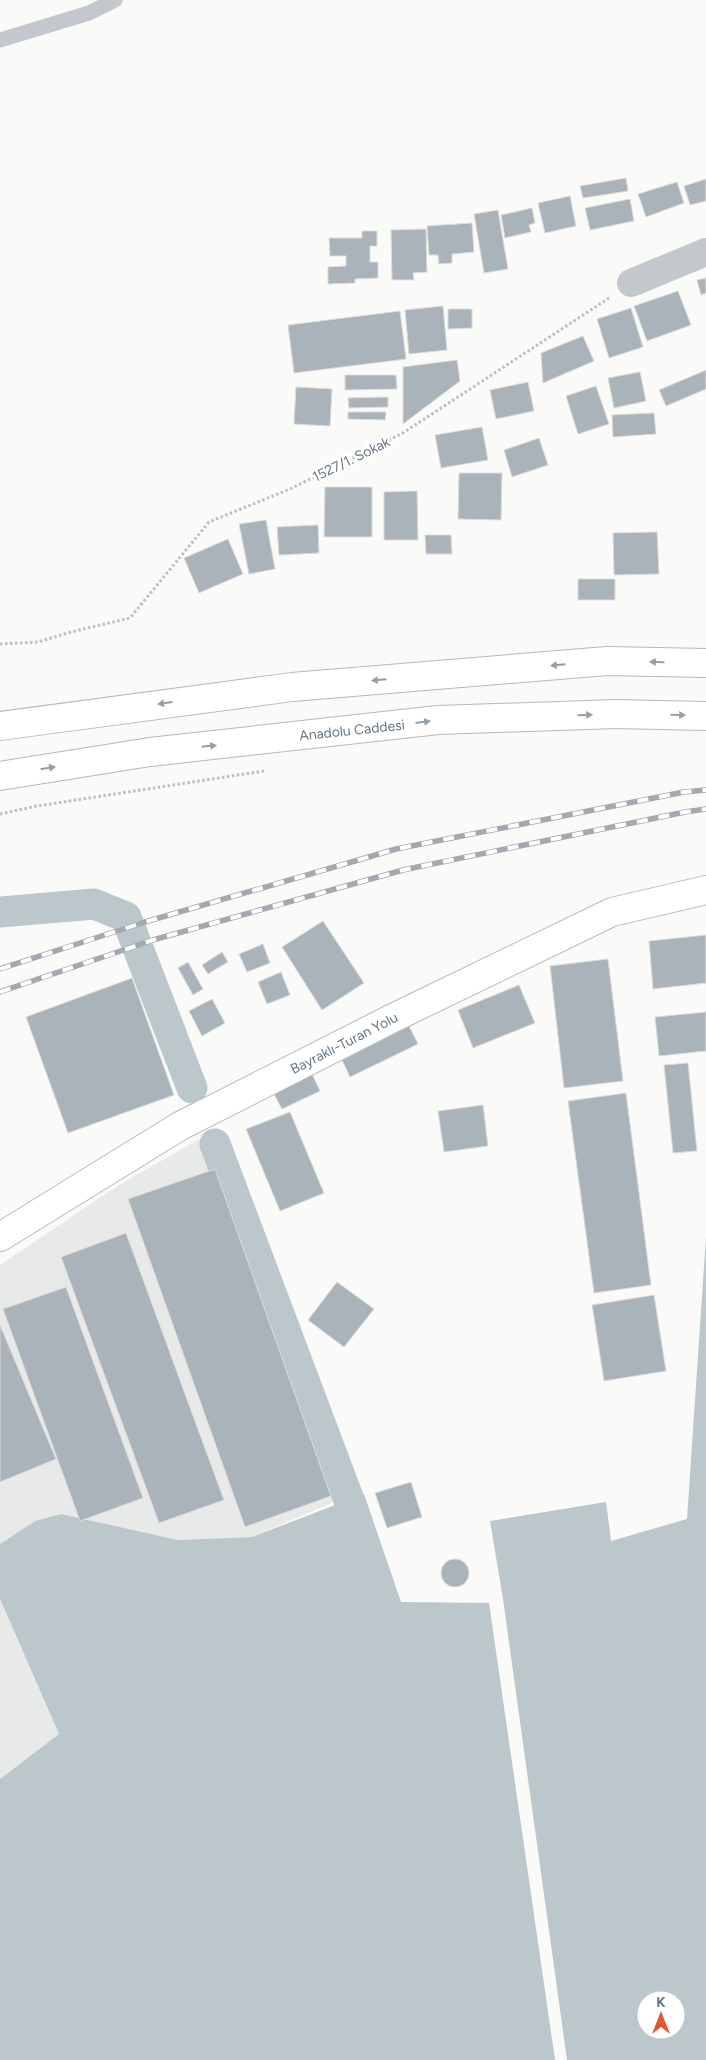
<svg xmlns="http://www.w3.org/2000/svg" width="706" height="2060" font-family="Figtree,sans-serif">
	<rect width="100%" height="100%" fill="#fafaf8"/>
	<path fill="#e8e9e9" d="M203 1137 336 1501 252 1537 178 1540 61 1514 35 1521 0 1544V1265L119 1185Z
		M0 1599 59 1734 0 1779Z"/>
	<path fill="#bbc7cb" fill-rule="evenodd" d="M706 1237V2060H567L503 1599 490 1521 606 1502 611 1541 687 1519ZM646 2000H676V2030H646Z
		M364 1494 401 1602 489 1603 555 2060H0V1779L59 1734 0 1599V1544L35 1521 61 1514 178 1540 252 1537Z"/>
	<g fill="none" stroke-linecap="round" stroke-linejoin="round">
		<path stroke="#bbc7cb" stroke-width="31" d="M0 912 94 904 126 917 192 1088
			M215 1144 349 1500"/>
	</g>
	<path fill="#aab3b9" stroke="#dcdcda" d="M626 178 628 191 583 198 580 186Z
		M706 179V201L690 205 684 186Z
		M677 182 684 203 646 217 638 194Z
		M570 196 576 226 545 233 538 203Z
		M630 199 634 221 590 230 585 208Z
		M532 208 535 223 529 225 531 232 505 238 501 215Z
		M498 210 508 269 484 273 474 214Z
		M472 223 474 252 452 254V263L439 264 438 255H429L427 226Z
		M426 229 427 272 413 273 414 280H392L391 230Z
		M362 231H377V246H370V262H378V278L355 279V283L328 284V267L346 266V256H330L329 238H362Z
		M706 278V293L701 295 697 280Z
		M678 291 691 325 647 341 634 306Z
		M443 306 447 350 409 354 405 310Z
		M631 308 643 347 609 358 597 319Z
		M448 309H472V328L448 329Z
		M400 311 406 359 294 373 288 325Z
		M583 336 594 361 543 383 541 353Z
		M457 360 460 381 403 424V367Z
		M706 370V389L666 406 659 390Z
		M640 372 646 401 614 408 608 378Z
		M345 375H396L397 389 345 390Z
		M528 382 534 411 496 419 490 390Z
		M596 386 609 424 578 434 566 396Z
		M296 387 332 389 330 426 294 424Z
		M388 397V407L349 408 348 398Z
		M348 412H386L385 420 348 419Z
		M654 413 656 434 613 437 612 415Z
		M482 427 488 460 441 468 435 435Z
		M539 438 548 465 512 477 504 450Z
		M459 473H502L501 520 458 519Z
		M325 487H372V537H324Z
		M417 491 418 540H384V492Z
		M266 520 275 569 249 574 239 524Z
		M318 525 319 553 279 555 277 527Z
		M657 532 659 574 614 575 613 533Z
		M425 535H451L452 554H426Z
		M228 539 243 574 199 593 184 558Z
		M578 579H615V600H578Z
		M323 921 364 983 322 1010 282 947Z
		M706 935V983L653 989 649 941Z
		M263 944 270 963 247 972 239 954Z
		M222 952 228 962 208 974 202 965Z
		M608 959 623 1081 564 1088 550 966Z
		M188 962 203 989 193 995 178 968Z
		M281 972 290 995 267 1004 258 982Z
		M132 978 174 1095 68 1133 26 1017Z
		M519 985 535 1023 473 1048 458 1010Z
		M212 999 225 1023 202 1036 189 1011Z
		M706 1012V1051L659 1056 655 1017Z
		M409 1026 418 1044 350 1077 342 1060Z
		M688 1063 697 1151 673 1153 664 1065Z
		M311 1072 320 1091 282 1109 272 1090Z
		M626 1093 651 1285 594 1293 568 1101Z
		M483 1105 488 1146 444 1152 438 1111Z
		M290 1112 324 1193 280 1211 246 1129Z
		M215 1169 331 1496 245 1527 128 1199Z
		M126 1233 224 1500 159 1523 61 1257Z
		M337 1282 374 1309 344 1347 308 1320Z
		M66 1287 143 1498 80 1521 3 1309Z
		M654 1295 666 1371 604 1381 592 1305Z
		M0 1325 56 1459 0 1482Z
		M411 1482 422 1517 387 1528 375 1493Z
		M441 1573a14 14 0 1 1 28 0a14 14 0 1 1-28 0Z"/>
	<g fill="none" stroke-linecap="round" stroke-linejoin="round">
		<defs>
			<path id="secondary" d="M0 1237 180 1126 391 1019 612 912 706 890"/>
			<path id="highway" d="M0 726 292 687 607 661 706 663
				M0 776 150 752 438 720 616 714 706 716"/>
		</defs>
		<use href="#secondary" stroke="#b3babf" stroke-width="30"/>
		<use href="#highway" stroke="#b4b9bd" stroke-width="30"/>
		<path stroke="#bbbfc2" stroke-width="3" stroke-dasharray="2.5 2.5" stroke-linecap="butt" d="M0 644 38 642 71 632 130 618 209 522 290 489 403 433 609 298
			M0 814 37 806 264 771"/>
		<path stroke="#c3c8cc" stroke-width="15" d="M0 40 89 13 115 0"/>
		<path stroke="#c3c8cc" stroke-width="28" d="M631 283 706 252"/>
		<use href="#secondary" stroke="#fff" stroke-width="28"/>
		<use href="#highway" stroke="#fff" stroke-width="28"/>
		<defs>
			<path id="rail" d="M0 969 145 922 396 849 684 792 706 790
				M0 992 153 940 403 870 685 812 706 809"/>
		</defs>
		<use href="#rail" stroke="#a2aab0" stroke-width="5.5"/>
		<use href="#rail" stroke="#fff" stroke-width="4" stroke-dasharray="11" stroke-linecap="butt"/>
	</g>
	<defs><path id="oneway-solid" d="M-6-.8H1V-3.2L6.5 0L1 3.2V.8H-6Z" transform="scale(1.25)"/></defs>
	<g fill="#939fa8">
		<use href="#oneway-solid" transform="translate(657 662) rotate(-179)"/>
		<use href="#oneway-solid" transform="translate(558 665) rotate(175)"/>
		<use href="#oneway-solid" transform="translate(379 680) rotate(175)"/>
		<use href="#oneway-solid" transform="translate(165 703) rotate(172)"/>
		<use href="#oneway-solid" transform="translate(585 715) rotate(-2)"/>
		<use href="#oneway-solid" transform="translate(678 715) rotate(1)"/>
		<use href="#oneway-solid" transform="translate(423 722) rotate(-7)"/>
		<use href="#oneway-solid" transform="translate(209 746) rotate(-6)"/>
		<use href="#oneway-solid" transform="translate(48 768) rotate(-9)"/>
	</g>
	<g text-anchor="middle" stroke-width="5" stroke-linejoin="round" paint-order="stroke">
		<g font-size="14" fill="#657683" stroke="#fff">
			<text transform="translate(351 459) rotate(-26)" y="5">1527/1. Sokak</text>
			<text transform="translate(352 730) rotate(-6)" y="5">Anadolu Caddesi</text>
			<text transform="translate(344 1043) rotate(-27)" y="5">Bayraklı-Turan Yolu</text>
		</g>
	</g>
	<g transform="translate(661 2015)"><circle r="24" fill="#ffffff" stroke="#c1c8cd"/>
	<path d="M0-4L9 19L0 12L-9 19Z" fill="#e4572e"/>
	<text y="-8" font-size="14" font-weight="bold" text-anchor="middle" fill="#657683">K</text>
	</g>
</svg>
